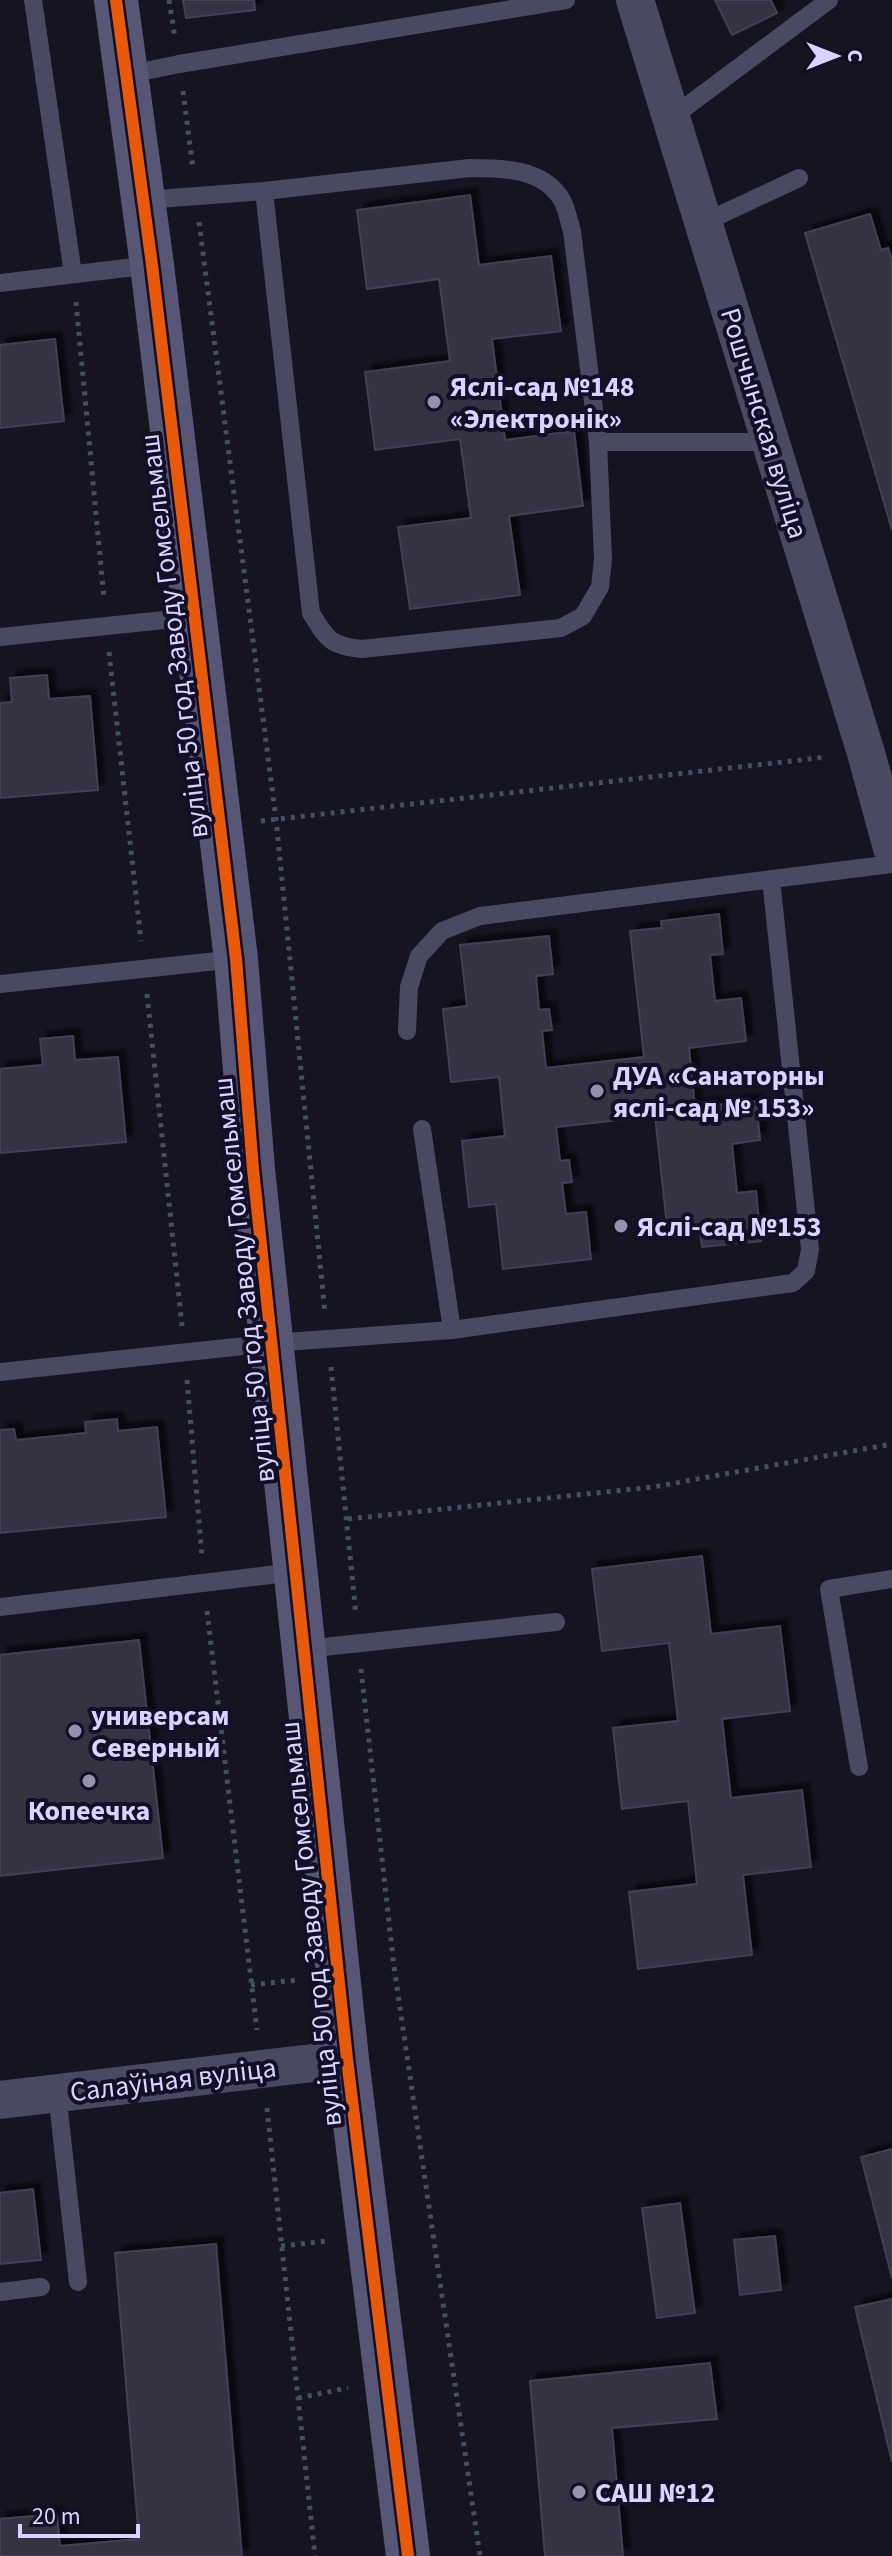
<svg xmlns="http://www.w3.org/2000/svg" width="892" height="2556" font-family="'Source Sans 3',sans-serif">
	<defs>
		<filter id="shadow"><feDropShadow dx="7" dy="-7" stdDeviation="2" flood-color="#0009"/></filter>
	</defs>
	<rect width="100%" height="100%" fill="#161421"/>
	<path fill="#343243" stroke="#433f54" stroke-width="2" filter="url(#shadow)" d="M183 0H254L255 10 186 18Z
		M715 0H771L777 13 732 35Z
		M470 195 479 265 551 256 561 331 492 339 505 440 574 431 583 506 509 516 520 595 410 609 398 527 471 518 460 439 375 450 365 372 450 361 439 279 367 289 357 210Z
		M870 214 881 250 888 248 892 261V530L805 233Z
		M55 339 64 421 0 428V345Z
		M47 675 49 699 90 696 98 790 0 798V703L12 702 10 678Z
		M719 914 723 954 710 955 715 1001 741 998 746 1041 689 1048 695 1107 756 1101 760 1140 732 1144 737 1193 756 1191 761 1241 702 1247 700 1232 668 1235 655 1116 556 1127 560 1161 569 1160 572 1182 562 1183 566 1214 586 1212 591 1259 503 1269 496 1204 469 1207 462 1141 505 1136 499 1077 451 1082 443 1009 467 1006 460 945 549 936 553 974 536 976 539 1010 549 1009 552 1030 542 1031 546 1068 644 1057 630 931 662 928 661 921Z
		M73 1036 75 1060 118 1057 126 1142 0 1153V1069L43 1065 40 1039Z
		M117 1419 118 1431 157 1427 166 1517 0 1533V1430L14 1429 16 1440 86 1433 85 1422Z
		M702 1556 711 1634 780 1626 790 1711 722 1719 731 1798 802 1790 811 1867 743 1875 752 1955 638 1969 629 1892 697 1884 688 1801 622 1809 613 1728 678 1721 669 1643 602 1651 592 1569Z
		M139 1640 163 1858 0 1876V1655Z
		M892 2149V2278L861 2157Z
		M33 2189 41 2260 0 2264V2193Z
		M680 2203 695 2313 657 2318 642 2208Z
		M775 2236 781 2290 740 2295 734 2240Z
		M216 2244 242 2556H0V2519L57 2514 60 2546 139 2539 115 2253Z
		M892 2299V2462L855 2307Z
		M710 2363 717 2419 612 2428 623 2556H545L530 2381Z"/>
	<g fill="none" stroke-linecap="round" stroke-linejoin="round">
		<path stroke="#44505f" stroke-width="5" stroke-dasharray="4 6" stroke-linecap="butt" d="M169 0 175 38
			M183 91 193 169
			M199 222 276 819 325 1313
			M76 302 104 599
			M109 652 141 941
			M261 821 827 757
			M147 994 182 1326
			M331 1367 356 1615
			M187 1380 202 1557
			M348 1519 653 1487 892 1444
			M207 1611 257 2030
			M361 1669 394 1967 480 2556
			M251 1985 297 1980
			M267 2108 315 2556
			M281 2246 328 2241
			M298 2398 348 2388"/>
		<path stroke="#4a4962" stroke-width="18" d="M33 0 73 274
			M126 75 179 64 566 0
			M671 118 829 0
			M264 191 470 168C503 168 543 168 562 200 567 209 569 222 572 231L598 442
			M144 200 264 191 311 613C327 639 330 646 362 649L561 628 583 616 600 587 603 559 598 442H770
			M703 223 799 178
			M0 283 152 265
			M0 637 193 617
			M0 984 236 959
			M407 1031 409 987 419 956 442 931 480 916 892 864
			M422 1129 452 1330
			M0 1372 272 1343 452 1330 793 1283 806 1271 810 1249 771 879
			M0 1607 295 1572
			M305 1649 556 1622
			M859 1767 829 1589 892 1579
			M57 2093 78 2282
			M0 2292 41 2287"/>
		<path stroke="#4a4962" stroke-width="38" d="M635 0 866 753 892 848
			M0 2100 347 2059"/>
		<path stroke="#575674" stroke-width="44" d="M116 0 152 265 236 959 253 1169 347 2059 408 2556"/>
		<defs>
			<path id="cycleway" d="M116 0 152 265 236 959 253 1169 347 2059 408 2556"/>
		</defs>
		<use href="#cycleway" stroke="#130f26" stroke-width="17"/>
		<use href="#cycleway" stroke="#e8590c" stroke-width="12"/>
	</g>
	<g fill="#9591b1" stroke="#130f26" stroke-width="3">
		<circle cx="434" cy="402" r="8"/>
		<circle cx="597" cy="1091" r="8"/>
		<circle cx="621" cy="1226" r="8"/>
		<circle cx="75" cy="1731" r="8"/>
		<circle cx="89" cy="1781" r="8"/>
		<circle cx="579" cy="2492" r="8"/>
	</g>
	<g text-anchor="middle" stroke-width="8" stroke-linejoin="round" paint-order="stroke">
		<g font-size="28" font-weight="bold" fill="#d9d4ff" stroke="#130f26" text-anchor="start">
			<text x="450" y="396">Яслі-сад №148<tspan x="450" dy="32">«Электронік»</tspan></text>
			<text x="613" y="1085">ДУА «Санаторны<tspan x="613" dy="32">яслі-сад № 153»</tspan></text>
			<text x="637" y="1236">Яслі-сад №153</text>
			<text x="91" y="1725">универсам<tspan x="91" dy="32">Северный</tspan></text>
			<text x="89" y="1820" text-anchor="middle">Копеечка</text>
			<text x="595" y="2502">САШ №12</text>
		</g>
		<g font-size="28" fill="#d9d4ff" stroke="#130f26">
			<text transform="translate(765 423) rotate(73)" y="10">Рошчынская вуліца</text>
			<text transform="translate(173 636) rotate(-97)" y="10">вуліца 50 год Заводу Гомсельмаш</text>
			<text transform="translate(243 1280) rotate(-96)" y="10">вуліца 50 год Заводу Гомсельмаш</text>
			<text transform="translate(310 1924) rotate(-96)" y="10">вуліца 50 год Заводу Гомсельмаш</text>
			<text transform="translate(173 2079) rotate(-7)" y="10">Салаўіная вуліца</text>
		</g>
	</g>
	<g transform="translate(836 56) rotate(90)" stroke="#130f26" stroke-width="6" paint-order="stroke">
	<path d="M0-6L14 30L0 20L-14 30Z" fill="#d9d4ff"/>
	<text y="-12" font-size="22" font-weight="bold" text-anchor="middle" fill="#d9d4ff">С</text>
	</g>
	<path d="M20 2524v12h118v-12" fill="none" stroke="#d9d4ff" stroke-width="4"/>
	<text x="32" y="2524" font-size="24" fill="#d9d4ff" stroke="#130f26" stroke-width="6" paint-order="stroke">20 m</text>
</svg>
